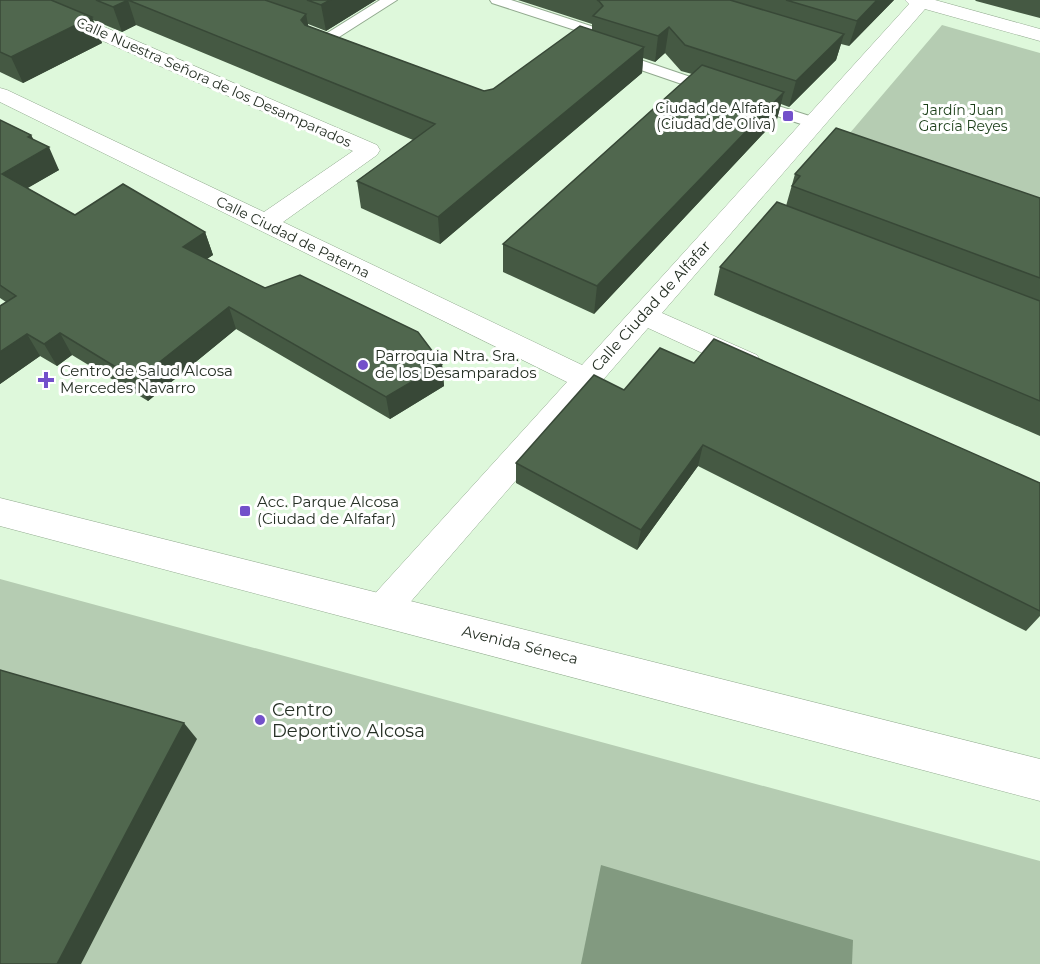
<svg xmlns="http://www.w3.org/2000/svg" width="1040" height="964" font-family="Montserrat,sans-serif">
	<rect width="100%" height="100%" fill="#def8db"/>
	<path fill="#b5ccb2" d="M942 25 1040 53V227L832 154Z
		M0 579 1040 861V964H0Z"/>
	<path fill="#829a80" d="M601 865 853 940 852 964H581Z"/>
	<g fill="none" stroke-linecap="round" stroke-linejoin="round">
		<defs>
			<path id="pedestrian" d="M380 0H397L328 44 336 49 333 52C326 54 313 52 308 45Z
				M490 0H511L597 28 599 31 582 45H572L570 42 581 32 492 3Z
				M611 50 720 87 722 90 714 95 708 93 606 58 603 55Z
				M750 97 819 119 821 123 813 128 744 105 742 102 744 99Z"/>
			<path id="minor" d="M17 0H42L377 145 380 150 377 155 283 222 582 365 909 4 905 0H935L1040 29V41L925 9 662 313 757 355 761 362 757 369 747 372 737 369 648 328 394 621 382 625 370 621 365 610 370 599 567 382 0 102V88L7 90 264 212 353 151 19 4Z"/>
			<path id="tertiary" d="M0 498 1040 759V801L0 526Z"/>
		</defs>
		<use href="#pedestrian" stroke="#91a98e" stroke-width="2"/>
		<use href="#minor" stroke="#91a98e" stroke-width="1"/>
		<use href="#tertiary" stroke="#91a98e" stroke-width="1"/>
		<use href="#pedestrian" fill="#fff" fill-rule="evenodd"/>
		<use href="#minor" fill="#fff" fill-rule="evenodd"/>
		<use href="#tertiary" fill="#fff" fill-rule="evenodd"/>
	</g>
	<path fill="#455943" d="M0 0H376L326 31 308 24V26L484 91 493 89 592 30V24L518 0H894L849 46 841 44 836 60 789 107 781 104 777 119 594 314 503 272V244L692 74 681 71 665 53 655 62 643 58 642 73 440 244 361 208 357 181 413 140 136 25 122 32 93 20 102 43 23 83 0 72Z
		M975 0H1040V18L976 1Z
		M0 120 31 135 33 139 59 170 27 188 75 215 205 232 213 255 206 259 265 288 442 364 444 386 390 419 236 329 148 401 72 355 57 366 40 356 0 384V306L6 302 0 298Z
		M795 174 1040 198V436L714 295 720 267 786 206Z
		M694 363 1040 483V616L1026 631 698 466 637 550 516 483V463L624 390Z"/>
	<path fill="#384837" d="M128 0 136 25 122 32 113 7Z
		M330 0H376L326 31 321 5Z
		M877 0H894L849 46 857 21Z
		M306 14 311 40 301 20Z
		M92 17 102 43 23 83 11 57Z
		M669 27 665 53 655 62 658 36Z
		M844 34 836 60 789 107 796 81Z
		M644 47 642 73 440 244 438 217Z
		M784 92 777 119 594 314 597 286Z
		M31 135 40 152 49 147 59 170 14 196 2 174 28 137Z
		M205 232 213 255 191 270 183 247Z
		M229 307 236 329 148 401 137 380Z
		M60 333 72 355 57 366 44 344Z
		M27 334 40 356 0 384V352Z
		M442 364 444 386 390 419 386 397Z
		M703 445 698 466 637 550 641 530Z
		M184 723 197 739 81 964H57Z"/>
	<path fill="#50674e" stroke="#384837" stroke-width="1.5" d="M0 0H51L92 17 11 57 0 52Z
		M96 0H265L306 14 301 20 305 25 484 91 493 89 580 26 644 47 438 217 357 181 435 124 128 0 113 7Z
		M307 0H330L321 5Z
		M597 0H730L844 34 796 81 685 45 669 27 658 36 593 16 603 6 599 1Z
		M786 0H877L857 21Z
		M702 65 784 92 597 286 503 244Z
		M0 120 31 135 28 137 49 147 2 174 75 215 123 184 205 232 183 247 265 288 300 275 418 332 442 364 386 397 229 307 137 380 60 333 44 344 27 334 0 352V306L16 296 0 285Z
		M836 128 1040 198V278L792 186 800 176 795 174Z
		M777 202 1040 301V401L720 267Z
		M714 339 1040 483V611L703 445 641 530 516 463 594 375 624 390 660 348 694 363Z
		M0 670 184 723 57 964H0Z"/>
	<g fill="#7350ca" stroke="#fff" stroke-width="2">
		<rect x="782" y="110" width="12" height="12" rx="3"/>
		<circle cx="363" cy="365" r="6"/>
		<path d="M43 371h6v6h6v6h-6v6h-6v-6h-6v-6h6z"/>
		<rect x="239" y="505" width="12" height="12" rx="3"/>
		<circle cx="260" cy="720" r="6"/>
	</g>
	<g text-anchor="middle" stroke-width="6" stroke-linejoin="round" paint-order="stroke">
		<g font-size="14" fill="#263025" stroke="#fff">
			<text transform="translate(214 82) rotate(24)" y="5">Calle Nuestra Señora de los Desamparados</text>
			<text transform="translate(293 237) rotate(26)" y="5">Calle Ciudad de Paterna</text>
		</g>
		<g font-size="14" fill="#263025" stroke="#fff" text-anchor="end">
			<text x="776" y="113">Ciudad de Alfafar<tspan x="776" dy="16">(Ciudad de Oliva)</tspan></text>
		</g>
		<g font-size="14" fill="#1c3f19" stroke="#fff">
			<text x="963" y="115">Jardín Juan<tspan x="963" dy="16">García Reyes</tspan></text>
		</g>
		<g font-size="15" fill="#263025" stroke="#fff">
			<text transform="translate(651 306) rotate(-48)" y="5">Calle Ciudad de Alfafar</text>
			<text transform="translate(520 645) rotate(14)" y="5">Avenida Séneca</text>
		</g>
		<g font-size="15" fill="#263025" stroke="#fff" text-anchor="start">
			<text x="375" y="361">Parroquia Ntra. Sra.<tspan x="375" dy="17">de los Desamparados</tspan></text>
			<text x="60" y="376">Centro de Salud Alcosa<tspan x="60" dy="17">Mercedes Navarro</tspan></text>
			<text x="257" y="507">Acc. Parque Alcosa<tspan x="257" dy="17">(Ciudad de Alfafar)</tspan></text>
		</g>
		<g font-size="18" fill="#263025" stroke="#fff" text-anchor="start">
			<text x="272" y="716">Centro<tspan x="272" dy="21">Deportivo Alcosa</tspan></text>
		</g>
	</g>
</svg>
